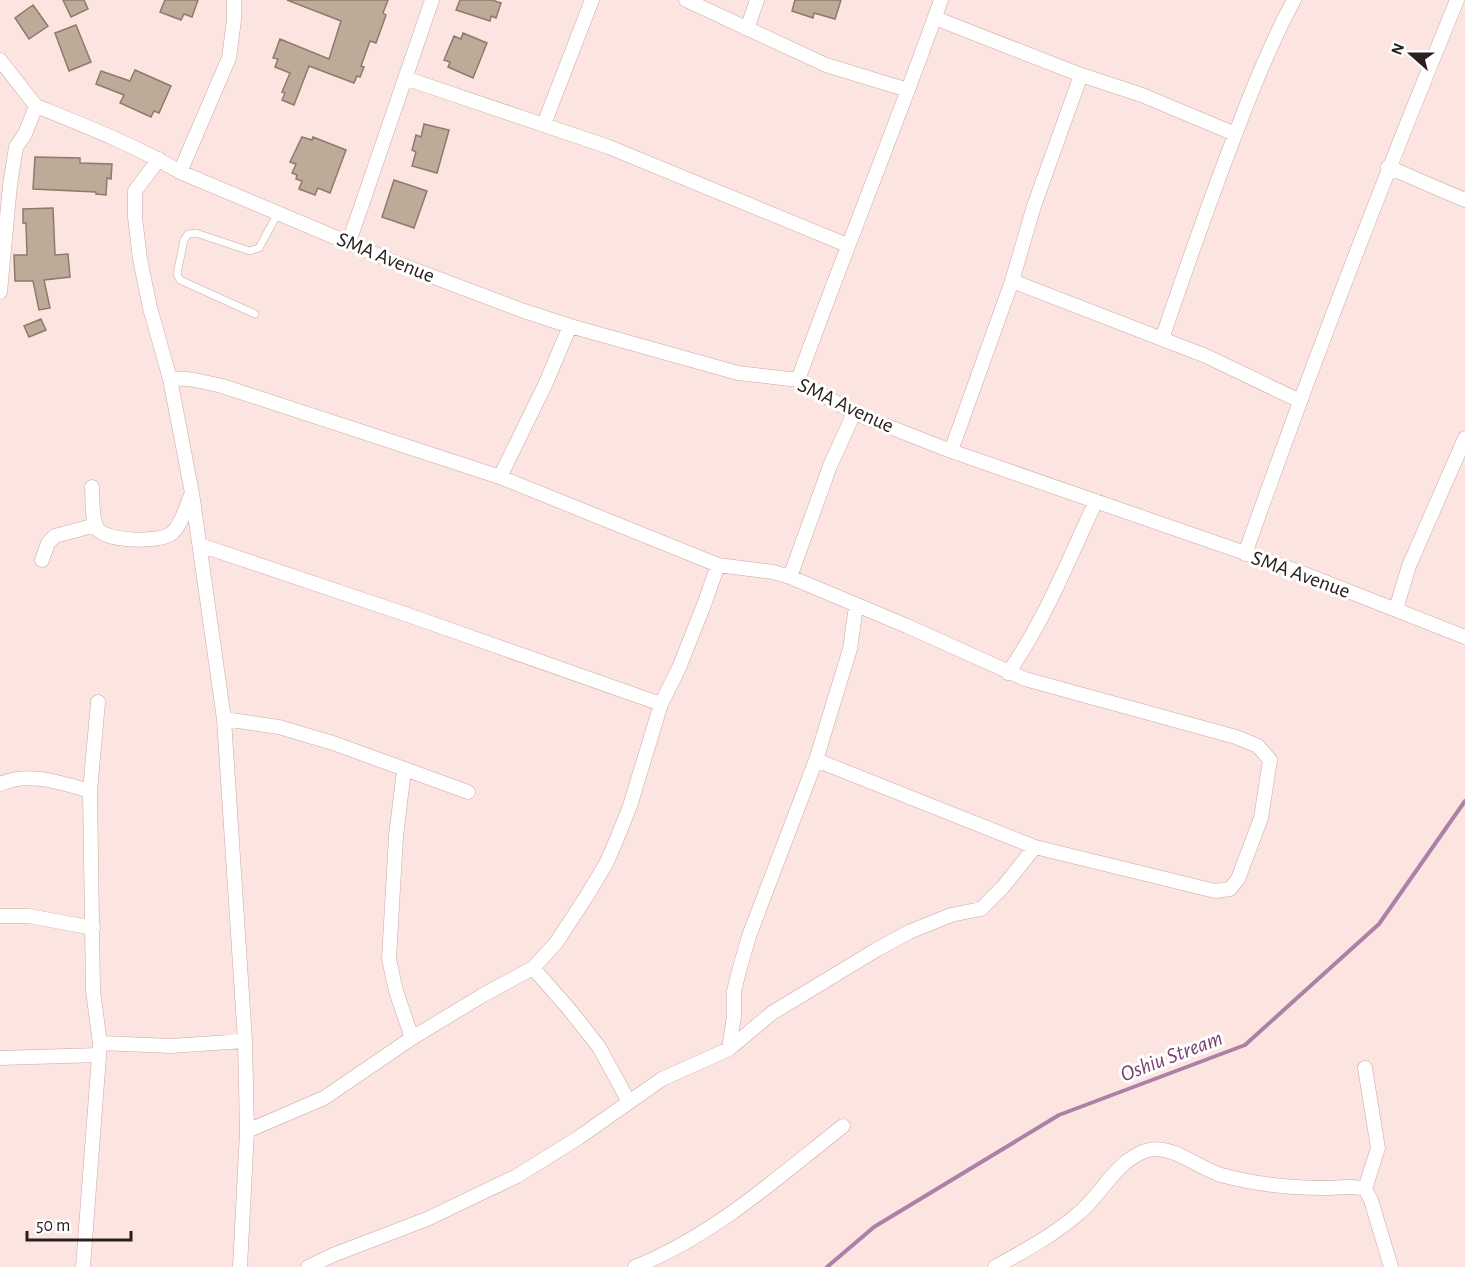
<svg xmlns="http://www.w3.org/2000/svg" width="1465" height="1267" font-family="'Alegreya Sans',sans-serif">
	<rect width="100%" height="100%" fill="#fce4e0"/>
	<g fill="none" stroke-linecap="round" stroke-linejoin="round">
		<path stroke="#ad81a7" stroke-width="4" d="M827 1267 874 1227 1059 1115 1245 1045 1379 924 1465 801"/>
	</g>
	<path fill="#beaa99" stroke="#8e7a6b" stroke-width="1.5" d="M63 0H84L88 9 71 17Z
		M165 0H198L192 17 184 14 181 20 160 12Z
		M287 0H388L383 13 386 15 376 43 370 41 361 66 364 67 360 77 357 76 354 83 309 66 294 105 282 100 285 93 282 92 290 73 275 67 278 59 273 58 280 39 329 59 341 21Z
		M460 0H492L501 3 496 18 491 16 490 21 456 10Z
		M795 0H841L835 19 814 13 813 18 792 11Z
		M33 5 48 26 29 39 15 18Z
		M76 25 91 62 69 71 55 33Z
		M463 33 487 43 473 78 448 67 450 62 444 60 454 36 461 39Z
		M135 70 171 86 159 113 154 111 151 117 120 103 124 95 96 84 101 71 130 81Z
		M424 124 449 130 437 173 412 166 416 152 412 150 416 135 421 137Z
		M302 137 312 140 313 137 346 150 330 193 318 188 315 195 299 189 302 181 296 179 297 175 292 173 296 164 290 162Z
		M35 157 80 158V163L112 164 111 179 107 178 106 195 96 194V192L33 189Z
		M394 180 427 191 414 228 382 217Z
		M53 208 55 255 68 254 70 277 44 280 50 308 39 310 33 281H15L14 255H27L26 223H23V209Z
		M41 319 46 330 29 337 24 326Z"/>
	<g fill="none" stroke-linecap="round" stroke-linejoin="round">
		<defs>
			<path id="lane" d="M255 314 180 280 177 274 184 240 188 234 196 233 250 251 259 248 278 213"/>
			<path id="street" d="M686 0 826 65 908 90
				M935 18 1081 75 1142 95 1235 134
				M747 29 757 0
				M0 60 36 106
				M405 78 609 147 847 245
				M544 124 592 0
				M159 159 135 191V217L140 259 150 308 170 379 192 493 224 719 245 1041 247 1131 240 1267
				M1388 167 1465 200
				M180 172 229 58 234 20V0
				M349 242 432 0
				M1012 281 1206 356 1300 401
				M0 292 10 185 16 147 25 134 36 106C83 125 137 146 180 172L394 262 521 310 570 326 738 373 798 380 854 413 951 451 1297 571 1465 637
				M1162 339C1183 277 1204 217 1227 156 1247 103 1267 50 1294 0
				M170 379C188 377 204 382 222 386L500 477 718 565 773 572 790 577 907 626 1025 679 1236 737 1258 746 1270 760 1261 818 1238 879 1230 889 1215 891 1035 847 816 760
				M798 380C844 252 896 127 941 0
				M951 451 1012 281 1034 206 1081 75
				M500 477 545 385 570 326
				M92 487C93 500 91 516 97 528 105 542 161 543 172 533 182 524 186 507 191 495
				M200 545 408 615 661 704
				M1245 554C1311 367 1382 183 1457 0
				M42 560 48 543 55 536 96 525
				M790 577 830 466 854 413
				M1396 609 1409 566 1465 438
				M1008 673C1045 620 1069 559 1096 501
				M224 719 279 727 333 743 468 792
				M404 770 396 836 389 959 396 991 412 1038
				M0 784C29 771 61 783 90 791
				M0 916H29L93 928
				M533 968 569 1009 599 1047 629 1102
				M100 1043 171 1046 245 1041
				M729 1049 734 1016V991L739 971 749 936 816 760 850 649 856 606
				M0 1058 99 1055
				M1365 1068 1378 1148 1365 1189
				M247 1131 324 1098 412 1038 483 995 533 968 556 943 588 894 607 862 618 836 630 806 661 704 679 668 705 602 718 565
				M83 1267 100 1043 93 991 90 791 98 702
				M308 1267 333 1255 427 1219 517 1176 578 1138 662 1079 729 1049 772 1013 876 950 909 932 951 915 981 909 1003 887 1035 847
				M635 1267C714 1235 777 1178 843 1126
				M995 1267C1024 1251 1054 1235 1079 1213 1102 1194 1115 1162 1145 1151 1171 1142 1197 1168 1221 1175 1254 1184 1291 1188 1325 1188 1339 1188 1351 1185 1365 1189L1371 1200 1391 1267"/>
		</defs>
		<use href="#lane" stroke="#c6aba5" stroke-width="8"/>
		<use href="#street" stroke="#c6aba5" stroke-width="15"/>
		<use href="#lane" stroke="#fff" stroke-width="7"/>
		<use href="#street" stroke="#fff" stroke-width="14"/>
	</g>
	<g text-anchor="middle" stroke-width="6" stroke-linejoin="round" paint-order="stroke">
		<g font-size="21" fill="#2a201e" stroke="#fff">
			<text transform="translate(386 257) rotate(22)" y="7">SMA Avenue</text>
			<text transform="translate(846 405) rotate(25)" y="7">SMA Avenue</text>
			<text transform="translate(1301 574) rotate(20)" y="7">SMA Avenue</text>
		</g>
		<g font-size="22" font-style="italic" fill="#784072" stroke="#fff">
			<text transform="translate(1171 1055) rotate(-21)" y="8">Oshiu Stream</text>
		</g>
	</g>
	<g transform="translate(1411 54) rotate(291)" stroke="#ffffff" stroke-width="4.5" paint-order="stroke">
	<path d="M0-4.5L10 22L0 15L-10 22Z" fill="#2a201e"/>
	<text y="-9" font-size="16" font-weight="bold" text-anchor="middle" fill="#2a201e">N</text>
	</g>
	<path d="M27 1231v9h104v-9" fill="none" stroke="#2a201e" stroke-width="3"/>
	<text x="36" y="1231" font-size="18" fill="#2a201e" stroke="#ffffff" stroke-width="4.5" paint-order="stroke">50 m</text>
</svg>
